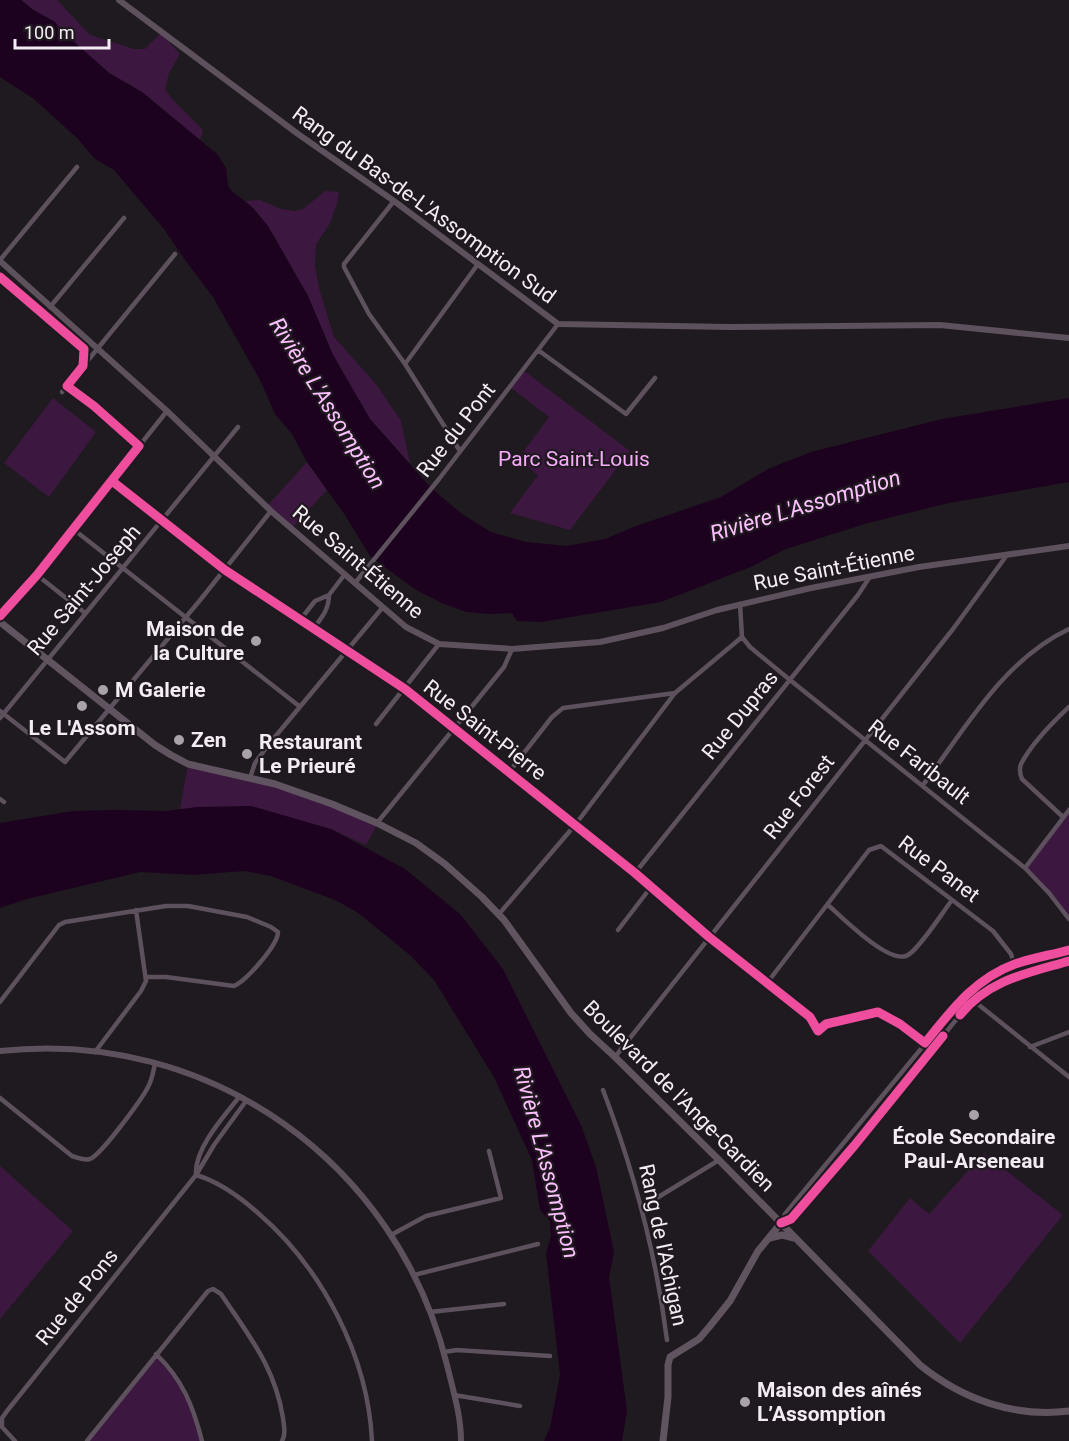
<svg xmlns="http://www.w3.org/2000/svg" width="1069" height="1441" font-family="Roboto,sans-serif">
	<rect width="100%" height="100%" fill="#1f1a1f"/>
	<path fill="#3c173f" d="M21 0H57L90 35 134 49H145L161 33 180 54 169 73 165 89 172 99 203 130 200 140 142 92 109 73 63 32 55 22 32 9Z
		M325 191 339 192 337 204 329 225 316 244 315 265 319 288 334 337 376 384 401 421 410 464 370 419 333 355 308 296 268 226 253 208 245 201 260 200 281 209 295 211 303 209Z
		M523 370 630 451 570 530 510 513 538 475 518 459 549 417 510 387Z
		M53 398 96 432 49 497 4 463Z
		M307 462 327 490 292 528 267 506Z
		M188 764 250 778 378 823 366 845 331 829 180 809Z
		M1069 810V919L1025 868Z
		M984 1153 1063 1215 960 1343 868 1251 910 1198 929 1214Z
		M0 1166 73 1231 0 1319Z
		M156 1354 183 1388 202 1441H87Z"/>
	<path fill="#1c021f" d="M0 0H21L32 9 55 22 63 32 109 73 142 92 218 155 226 168 228 186 232 191 253 208 268 226 308 296 333 355 370 419 431 488 462 514 491 532 526 542 567 546 605 539 636 526 721 497 770 468 811 452 942 419 1069 398V482L949 503 868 523 786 549 753 566 661 602 541 622 517 621 512 613 490 614 467 612 444 604 416 590 370 556 345 515 307 462 292 434 275 414 260 380 213 297 185 260 164 229 114 170 95 159 77 138 34 99 0 77Z
		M251 806 331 829 405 869 460 914 503 969 581 1125 596 1167 614 1252 609 1277 627 1411 622 1441H544L550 1428 560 1375 546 1253 551 1236 550 1221 540 1210 532 1160 494 1077 434 980 410 955 357 912 335 900 271 876 244 871 193 875 140 872 27 899 0 908V823L73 811 112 810 166 811 197 807Z"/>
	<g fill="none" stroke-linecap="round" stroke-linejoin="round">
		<path stroke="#5d515d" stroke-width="4.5" d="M394 201 344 264V267L369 314 405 364 460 451
			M0 260 77 167
			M50 307 124 218
			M538 350 626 414 655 378
			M405 364 478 264
			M62 392 175 254
			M112 481 225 570 405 689 635 873 709 937 810 1017 818 1031
			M73 529 299 706
			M37 575 85 613
			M355 583 439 479 558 324
			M740 604 742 637
			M0 616 37 575 167 411
			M300 620 315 601 329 595 345 574
			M314 628C322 617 329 609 329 595
			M742 637 750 647 790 680 1025 868 1049 893 1069 919
			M0 711 65 762 201 599 271 511
			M0 718 238 427
			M376 724 439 644
			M509 772 552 717 563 708 675 693
			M250 778 255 763 269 744 383 607
			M923 785C965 729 1003 660 1069 629
			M0 799 4 802
			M1063 817 1022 779C1020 774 1019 769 1021 764 1031 745 1053 722 1069 707
			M377 823 504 667 512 649
			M1025 868 1069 810
			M635 873 858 595 869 578
			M828 905C842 917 890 966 908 955 920 948 942 913 952 900
			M499 914 575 825 675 693 742 637
			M618 930 651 887
			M767 983 869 850 881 846 993 931 1011 954 1018 975
			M967 993 974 1001 1069 1077
			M0 1002 59 925 65 922 166 906H188L247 917 271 927 278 932C278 945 246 981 234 986L166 977H147
			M1030 1047 1069 1032
			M95 1052 141 991 146 981 136 910
			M615 1057 953 629 1007 555
			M603 1090C634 1171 656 1254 667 1340
			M0 1098 72 1156C78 1158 83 1161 90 1159 101 1155 142 1099 148 1087 152 1080 153 1072 155 1064
			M196 1175C220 1182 240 1197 258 1213 322 1268 368 1356 372 1441
			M196 1175C194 1149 224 1116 240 1096
			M642 1207 719 1160
			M781 1223 785 1214 967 993C999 967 1030 961 1069 950
			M781 1223 791 1219 854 1146 964 1010C999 976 1024 974 1069 961
			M391 1235 426 1216 501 1198 489 1151
			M414 1275 538 1244
			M430 1312 504 1304
			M444 1352 457 1350 550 1356
			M156 1354C183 1380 193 1406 202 1441
			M454 1395 520 1406
			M15 1441 2 1427V1418L7 1411 196 1175 214 1145 246 1101
			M87 1441 208 1291 213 1289 221 1294C249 1336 275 1367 283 1418 284 1427 286 1434 282 1441"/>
		<path stroke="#5d515d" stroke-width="6" d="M119 0 298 134 394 201 558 324 730 327 940 325 1069 338
			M0 261 167 411 271 511 406 627 439 644 512 649 600 642 663 628 717 610 811 588 919 567 1069 546
			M0 1051C209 1028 397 1162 447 1365 453 1390 461 1415 461 1441"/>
		<path stroke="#605460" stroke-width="7" d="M0 622 155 745 171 755 188 764 275 784 332 804 377 823 416 843 445 864 482 897 504 920 571 1013 590 1034 615 1057 719 1160 920 1365C962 1399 1014 1418 1069 1411
			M770 1238 782 1235 794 1238
			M663 1441 668 1397V1365L670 1357 699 1339 710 1326 730 1301 758 1251 781 1223"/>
		<defs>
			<path id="cycleway" d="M0 277 84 349 83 366 67 386 94 406 139 446 37 575 0 616
				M112 481 225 570 405 689 635 873 709 937 810 1017 818 1031 826 1024 878 1012 900 1024 925 1043C951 1011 974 979 1015 964 1032 958 1051 955 1069 950
				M960 1015C988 980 1028 973 1069 961
				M781 1223 791 1219 854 1146 943 1036"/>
		</defs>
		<use href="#cycleway" stroke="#201920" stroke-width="13"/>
		<use href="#cycleway" stroke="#ef4d9e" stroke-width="9"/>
	</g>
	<g fill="#a9a3a9" stroke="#201920" stroke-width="2">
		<circle cx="256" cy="641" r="6"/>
		<circle cx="103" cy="690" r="6"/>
		<circle cx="82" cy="706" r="6"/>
		<circle cx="179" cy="740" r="6"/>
		<circle cx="247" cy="754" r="6"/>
		<circle cx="974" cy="1115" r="6"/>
		<circle cx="745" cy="1402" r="6"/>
	</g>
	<g text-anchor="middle" stroke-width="4.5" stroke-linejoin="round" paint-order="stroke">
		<g font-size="21" fill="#f3edf3" stroke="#201920">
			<text transform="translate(424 205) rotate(36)" y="7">Rang du Bas-de-L'Assomption Sud</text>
			<text transform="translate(456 430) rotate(-52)" y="7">Rue du Pont</text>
			<text transform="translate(358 562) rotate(40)" y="7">Rue Saint-Étienne</text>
			<text transform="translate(834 568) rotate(-11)" y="7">Rue Saint-Étienne</text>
			<text transform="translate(84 590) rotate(-50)" y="7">Rue Saint-Joseph</text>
			<text transform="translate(740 715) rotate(-51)" y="7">Rue Dupras</text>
			<text transform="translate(485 730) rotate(38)" y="7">Rue Saint-Pierre</text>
			<text transform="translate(919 762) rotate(38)" y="7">Rue Faribault</text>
			<text transform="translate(799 797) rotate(-52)" y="7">Rue Forest</text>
			<text transform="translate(939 869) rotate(37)" y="7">Rue Panet</text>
			<text transform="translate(679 1096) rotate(45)" y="7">Boulevard de l'Ange-Gardien</text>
			<text transform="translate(663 1245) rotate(78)" y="7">Rang de l'Achigan</text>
			<text transform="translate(77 1297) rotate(-51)" y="7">Rue de Pons</text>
		</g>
		<g font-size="21" fill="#f6acf9" stroke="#201920">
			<text x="574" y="466">Parc Saint-Louis</text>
		</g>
		<g font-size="21" font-weight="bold" fill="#f3edf3" stroke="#201920" text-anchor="start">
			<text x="244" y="636" text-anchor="end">Maison de<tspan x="244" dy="24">la Culture</tspan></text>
			<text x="115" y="697">M Galerie</text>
			<text x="82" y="735" text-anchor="middle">Le L'Assom</text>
			<text x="191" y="747">Zen</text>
			<text x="259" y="749">Restaurant<tspan x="259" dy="24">Le Prieuré</tspan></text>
			<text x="974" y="1144" text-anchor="middle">École Secondaire<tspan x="974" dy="24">Paul-Arseneau</tspan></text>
			<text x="757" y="1397">Maison des aînés<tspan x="757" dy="24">L’Assomption</tspan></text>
		</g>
		<g font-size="22" font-style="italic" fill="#fdc1ff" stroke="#201920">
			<text transform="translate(328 403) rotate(58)" y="8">Rivière L'Assomption</text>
			<text transform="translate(805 505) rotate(-17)" y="8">Rivière L'Assomption</text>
			<text transform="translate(547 1162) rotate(75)" y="8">Rivière L'Assomption</text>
		</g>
	</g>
	<path d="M15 39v9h94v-9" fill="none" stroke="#f3edf3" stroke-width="3"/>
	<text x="24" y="39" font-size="18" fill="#f3edf3" stroke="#201920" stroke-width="4.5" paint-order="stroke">100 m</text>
</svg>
